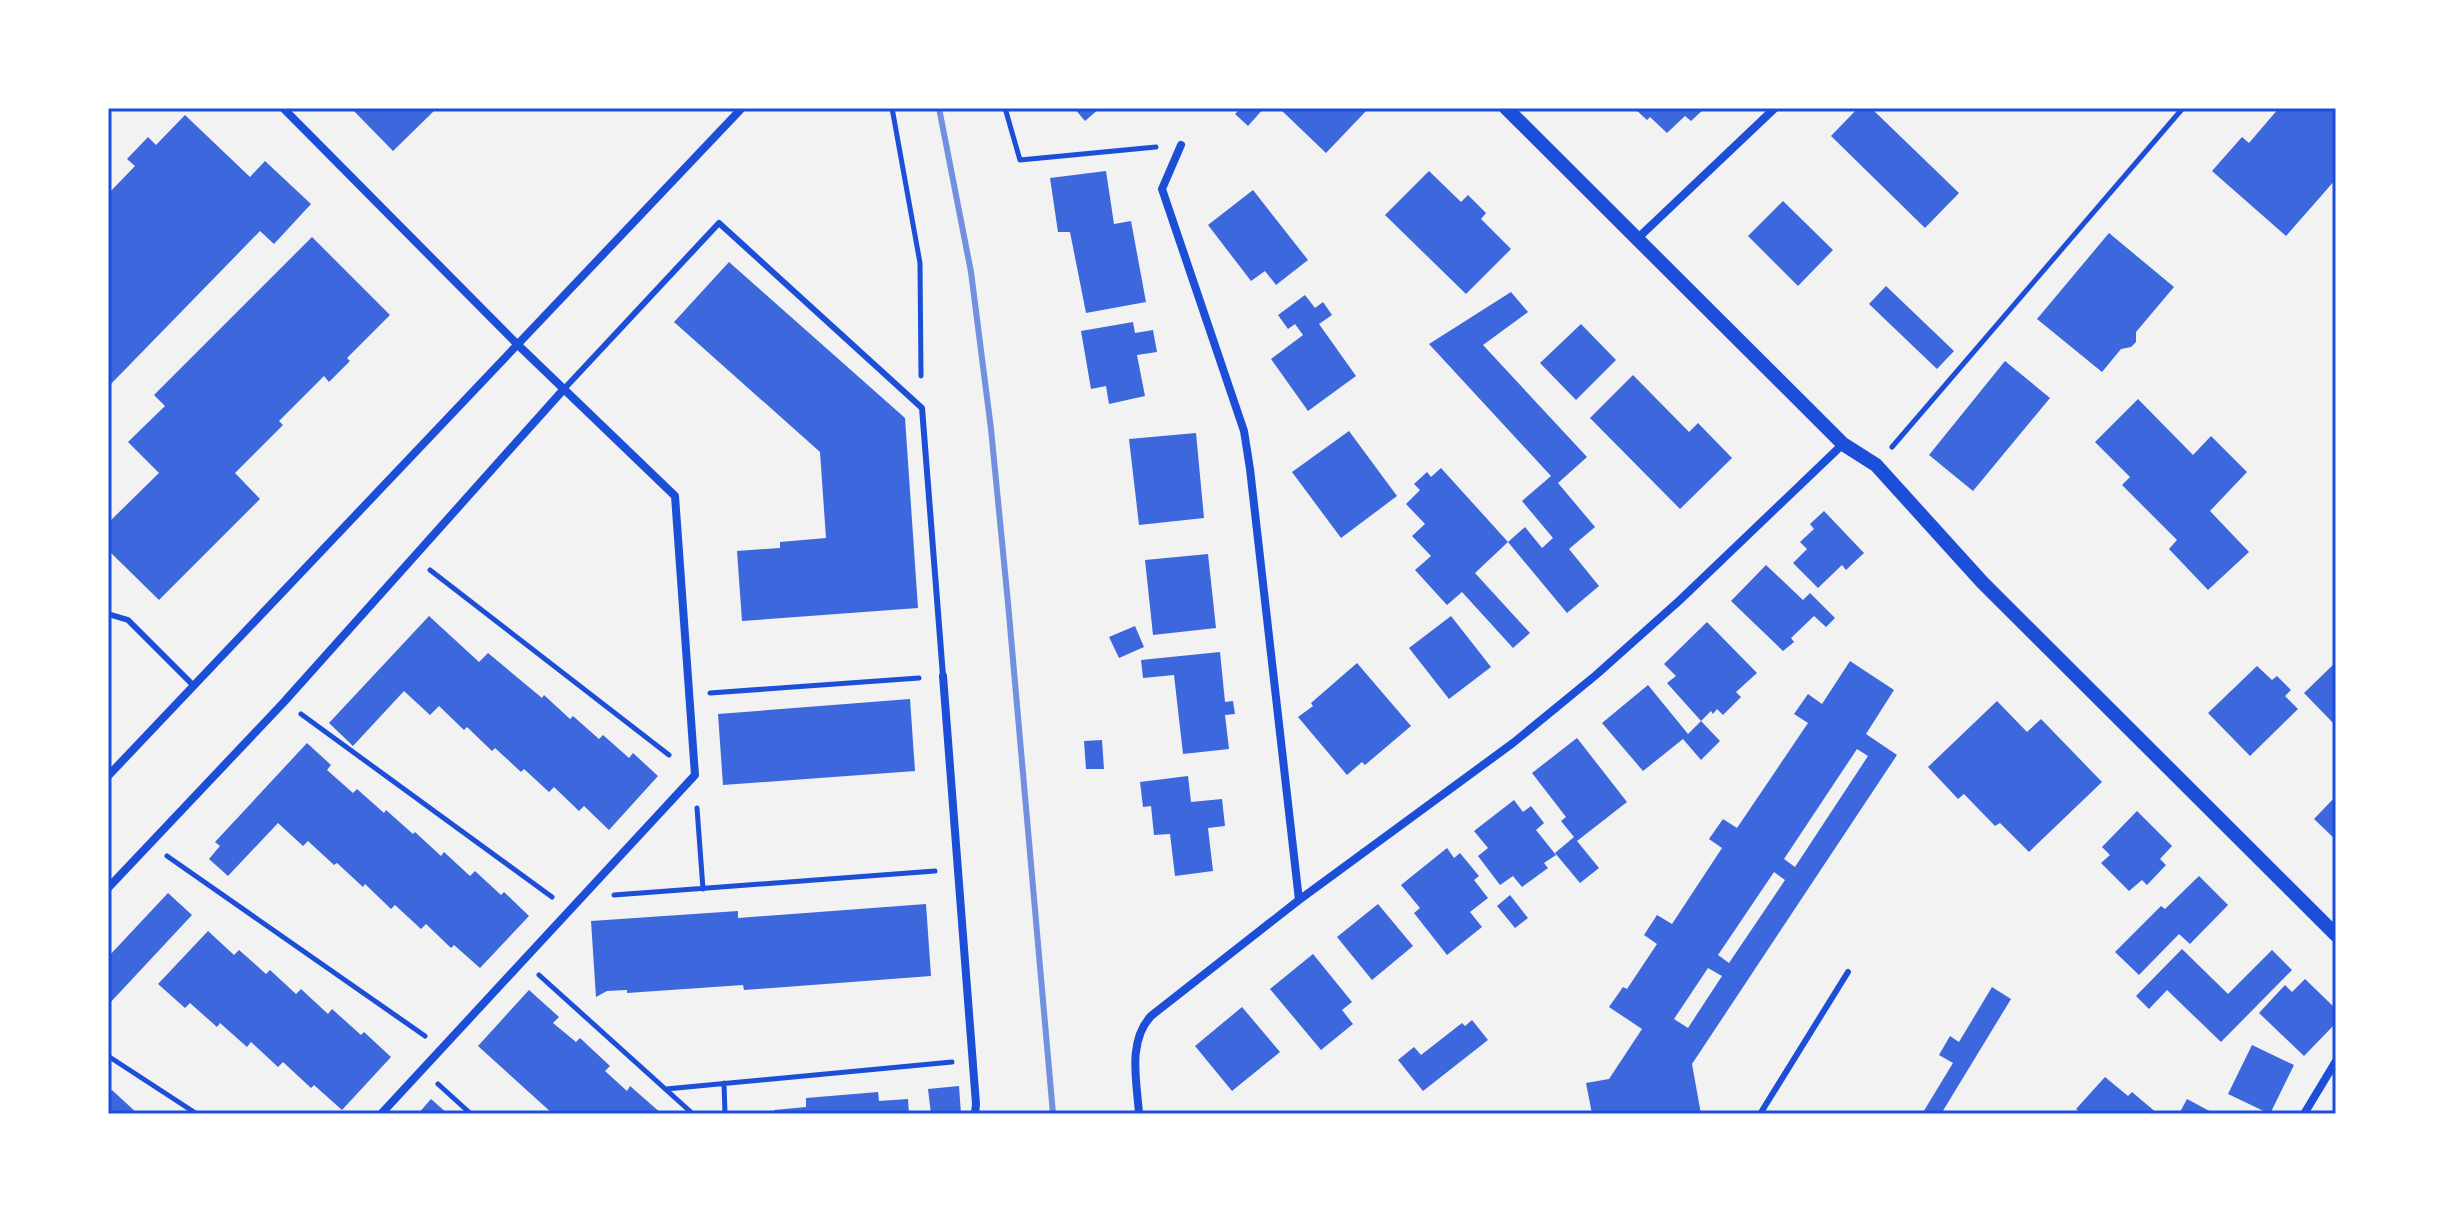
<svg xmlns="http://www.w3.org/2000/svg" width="2444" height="1222" font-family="Barlow,sans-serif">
	<rect width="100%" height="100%" fill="#f2f2f2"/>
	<path fill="#3d67dc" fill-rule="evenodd" d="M351 108H437L393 151Z
		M1074 108H1100L1085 121Z
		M1241 108H1264L1248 126 1235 114Z
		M1279 108H1363L1366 111 1326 153Z
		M1634 108H1705L1691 121 1685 116 1667 133 1650 117 1647 120Z
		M1858 108H1871L1959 193 1925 228 1831 136Z
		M2279 108H2336V179L2286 236 2212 171 2242 137 2249 143Z
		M185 115 250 177 265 161 311 204 274 244 260 231 108 387V194L135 166 127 159 148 137 156 145Z
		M1106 171 1114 224 1131 221 1146 302 1086 313 1070 232H1058L1050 178Z
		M1429 171 1461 202 1468 195 1486 213 1481 219 1511 249 1466 294 1385 215Z
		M1253 190 1308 260 1276 285 1265 271 1251 281 1208 225Z
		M1783 201 1833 250 1798 286 1748 236Z
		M2109 233 2174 287 2136 332V342L2131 347 2121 349 2102 372 2037 319Z
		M312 237 390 315 347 358 350 361 329 382 324 376 279 421 283 425 235 473 260 499 159 600 108 550V523L159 473 128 442 165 406 154 395Z
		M729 262 905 418 918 608 742 621 737 551 780 548V542L826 538 820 452 674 322Z
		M1886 286 1954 351 1937 369 1869 304Z
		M1511 292 1528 312 1483 345 1587 457 1558 483 1595 527 1569 549 1599 586 1567 613 1508 542 1475 573 1530 633 1513 648 1462 592 1447 605 1415 570 1431 556 1412 536 1425 524 1406 504 1420 490 1414 484 1427 472 1431 477 1441 468 1508 542 1525 527 1542 548 1553 538 1522 501 1551 476 1429 344Z
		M1305 295 1315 308 1323 302 1332 315 1319 324 1356 376 1308 411 1271 359 1303 335 1295 324 1288 329 1278 315Z
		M1133 322 1135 333 1153 330 1157 352 1137 355 1145 396 1109 404 1106 386 1091 389 1081 331Z
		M1581 324 1616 360 1576 400 1540 363Z
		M2005 361 2050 398 1973 491 1929 455Z
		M1633 375 1689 432 1698 423 1732 458 1680 509 1590 418Z
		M2138 399 2193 455 2211 436 2247 472 2210 511 2249 552 2208 590 2169 549 2177 540 2122 485 2130 477 2095 442Z
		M1349 431 1397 496 1341 538 1292 472Z
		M1196 433 1204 518 1139 525 1129 439Z
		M1824 511 1864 553 1846 570 1842 565 1818 588 1793 563 1807 549 1800 542 1814 529 1810 524Z
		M1208 554 1216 628 1153 635 1145 560Z
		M1766 565 1803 600 1810 593 1835 618 1826 627 1814 616 1791 638 1794 642 1783 651 1731 601Z
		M429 616 479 662 488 653 542 698 544 695 570 719 573 716 599 739 603 735 629 758 633 753 658 776 609 830 584 806 579 811 554 787 549 792 524 769 521 772 495 748 492 751 467 727 464 730 439 706 430 715 404 691 353 746 329 723Z
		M1451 616 1491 667 1449 699 1409 648Z
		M1707 622 1757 673 1736 692 1741 697 1723 715 1717 709 1713 714 1711 711 1701 721 1667 683 1676 676 1664 664Z
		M1135 626 1144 647 1119 658 1109 637Z
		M1220 652 1225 702 1233 701 1235 714 1225 715 1229 749 1183 754 1174 675 1143 678 1141 660Z
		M1850 661 1894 690 1866 734 1897 755 1692 1064 1701 1114H1592L1586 1083 1609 1079 1642 1029 1609 1007 1623 987 1627 989 1657 944 1644 935 1657 915 1672 924 1722 848 1709 839 1723 819 1737 828 1808 723 1794 714 1808 694 1822 704ZM1857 749 1868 756 1795 867 1784 859ZM1774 872 1785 880 1729 963 1718 955ZM1708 968 1722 976 1688 1028 1674 1019Z
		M2336 662V726L2304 693Z
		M1357 663 1411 726 1365 765 1362 762 1347 775 1298 717 1313 706 1311 703Z
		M2257 666 2272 680 2277 676 2291 690 2285 696 2298 709 2250 756 2208 713Z
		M1648 685 1688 734 1701 721 1720 741 1701 760 1683 739 1643 771 1602 723Z
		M910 699 915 771 723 785 718 714Z
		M1997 701 2027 732 2041 719 2102 782 2029 852 2000 823 1995 826 1964 794 1958 799 1928 767Z
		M1577 738 1627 802 1577 841 1599 868 1580 883 1555 853 1574 837 1561 821 1566 817 1532 773Z
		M1102 740 1104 769H1086L1084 741Z
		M307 743 331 765 327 770 353 793 357 789 384 813 386 810 413 834 415 832 441 856 444 852 470 876 475 871 501 895 504 892 529 916 480 968 454 945 451 948 426 924 421 929 395 905 391 909 365 884 363 887 337 863 334 865 308 841 303 846 278 823 228 876 209 859 220 846 215 842Z
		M1188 776 1191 802 1222 799 1225 826 1208 828 1213 871 1175 876 1170 834 1154 835 1151 806 1143 807 1140 782Z
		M2336 796V840L2314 819Z
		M1514 800 1523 812 1531 806 1544 823 1536 830 1556 855 1544 863 1548 868 1522 887 1513 876 1500 885 1478 856 1488 848 1474 831Z
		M2137 811 2172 846 2160 859 2166 865 2147 885 2142 880 2129 891 2101 863 2110 855 2102 847Z
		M1447 848 1454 858 1460 853 1479 876 1474 880 1488 898 1470 912 1482 927 1447 955 1414 913 1420 908 1401 885Z
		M2199 876 2228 905 2190 944 2179 934 2139 975 2115 952 2161 906 2165 909Z
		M168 893 192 915 108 1005V957Z
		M1510 895 1528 918 1515 928 1497 906Z
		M926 904 931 976 744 990 743 985 627 993V990L607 991 596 997 591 921 738 911V918Z
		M1378 904 1413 946 1372 980 1337 937Z
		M208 931 234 955 239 950 266 974 270 970 296 994 301 989 328 1014 332 1009 361 1035 364 1032 391 1057 342 1110 314 1085 311 1088 283 1062 278 1067 251 1042 247 1047 220 1023 217 1027 190 1003 185 1008 158 984Z
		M2182 949 2228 994 2272 950 2292 970 2221 1042 2167 990 2149 1009 2136 996Z
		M1313 954 1352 1002 1342 1010 1353 1024 1321 1050 1270 989Z
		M2305 979 2336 1009V1023L2304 1056 2259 1013 2285 985 2292 992Z
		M1992 987 2011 999 1941 1114H1922L1953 1063 1939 1055 1950 1036 1959 1042Z
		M529 990 559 1017 553 1023 576 1042 580 1038 610 1066 605 1071 627 1091 630 1086 662 1114H553L478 1046Z
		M1242 1007 1280 1052 1232 1091 1195 1046Z
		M1472 1020 1488 1040 1423 1091 1398 1060 1414 1047 1421 1055 1462 1023 1465 1026Z
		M2252 1045 2294 1065 2270 1114 2228 1094Z
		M2105 1077 2128 1096 2132 1092 2158 1114H2082L2076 1109Z
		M959 1086 961 1114H931L928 1089Z
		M112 1090 138 1114H108V1094Z
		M878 1092 879 1101 908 1099 909 1114H774V1110L806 1107V1098Z
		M431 1099 448 1114H418Z
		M2187 1099 2215 1114H2179Z"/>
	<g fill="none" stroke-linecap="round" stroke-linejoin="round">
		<path stroke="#1d4ed8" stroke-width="5" d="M892 108 920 263 921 376
			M1005 108 1020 160 1156 147
			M1892 447 2183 108
			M430 570 669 755
			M710 693 919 678
			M301 714 552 897
			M697 808 703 889
			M167 856 425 1036
			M614 895 935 871
			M539 975 693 1114
			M108 1056 197 1114
			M724 1083 725 1114
			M438 1084 471 1114
			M666 1089 952 1062"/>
		<path stroke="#1d4ed8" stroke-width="6" d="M564 389 719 223 922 408 943 676
			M108 614 128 620 194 686
			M1760 1114 1848 972"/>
		<path stroke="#1d4ed8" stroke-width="8" d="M283 108 517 344 675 496 695 775 381 1114
			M1181 145 1162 189 1244 431 1250 469 1299 900
			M1638 238 1775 108
			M943 676 976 1104 975 1114
			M108 776 742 108
			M108 888 284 702 564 389
			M1139 1114C1137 1082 1127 1042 1151 1016L1299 900 1513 743 1596 675 1680 600 1843 444
			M2304 1114 2336 1061"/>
		<path stroke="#1d4ed8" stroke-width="14" d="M1506 108 1843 444 1876 465 1982 582 2336 935"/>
		<path stroke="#7290e2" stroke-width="6" d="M939 108 971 272 991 429 1008 603 1053 1114"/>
	</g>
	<rect width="2444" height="1222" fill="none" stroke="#ffffff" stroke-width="220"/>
	<rect x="110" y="110" width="2224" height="1002" fill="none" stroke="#1d4ed8" stroke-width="3"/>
</svg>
